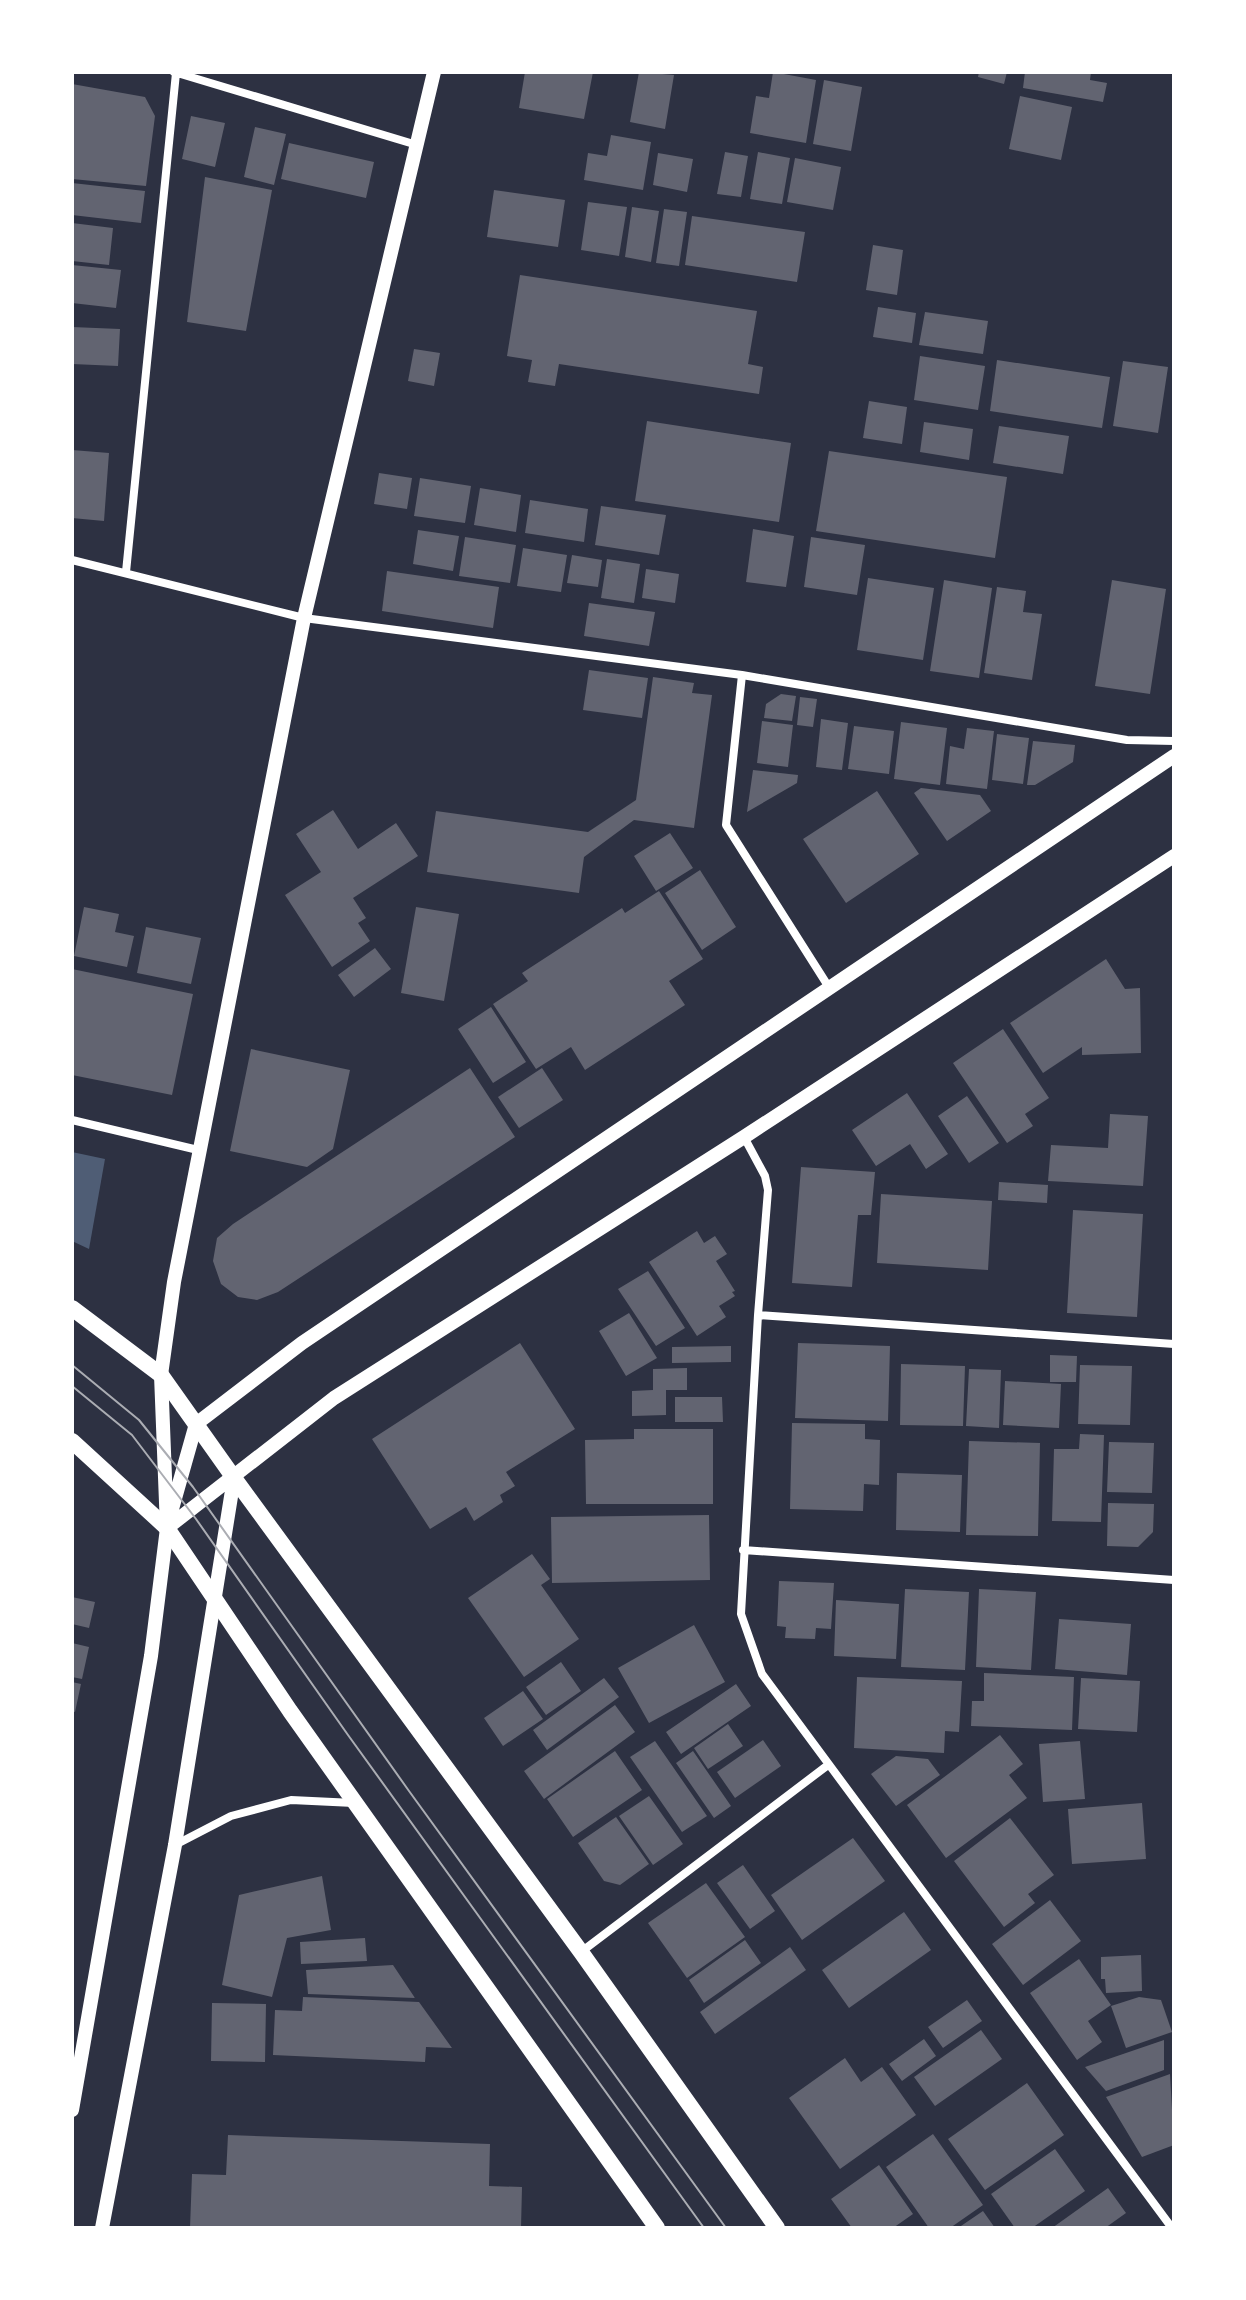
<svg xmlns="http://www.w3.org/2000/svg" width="1246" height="2300" font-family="'Times New Roman',serif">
	<rect width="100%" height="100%" fill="#2d3142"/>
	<path fill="#4f5d75" d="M72 1152 105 1159 89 1249 72 1241Z"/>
	<path fill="#626471" d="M525 72H593L584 119 519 108Z
		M639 72 674 75 665 129 630 122Z
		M773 72 816 80 806 143 750 133 756 96 769 98Z
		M979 72H1007L1004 84 978 77Z
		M1025 72H1091L1090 80 1107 83 1103 102 1023 88Z
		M824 80 862 87 851 151 813 144Z
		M72 84 145 97 155 116 146 186 72 179Z
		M1020 96 1072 107 1061 160 1009 149Z
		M191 116 225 123 215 167 182 159Z
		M255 127 286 134 274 185 244 177Z
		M611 135 651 142 643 190 584 180 588 153 607 156Z
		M289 143 374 162 366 198 281 179Z
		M725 152 748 156 741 197 717 194Z
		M758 152 790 158 782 204 750 199Z
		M658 153 693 159 687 192 653 185Z
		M795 158 841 167 833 210 787 202Z
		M205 177 272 190 246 331 187 322Z
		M72 183 145 191 141 223 72 215Z
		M494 190 565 200 558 247 487 237Z
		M588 202 627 207 619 256 581 250Z
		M632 207 659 211 651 262 625 257Z
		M664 209 687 212 679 266 656 263Z
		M692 216 805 232 797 282 685 265Z
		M72 223 113 228 109 265 72 261Z
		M873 245 903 250 897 295 866 290Z
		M72 265 121 270 116 308 72 303Z
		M520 275 757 311 748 364 763 367 759 394 559 364 555 386 528 382 532 360 507 356Z
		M878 307 916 313 912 343 873 337Z
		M925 312 988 321 983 354 919 345Z
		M72 327 120 329 118 366 72 364Z
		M414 349 440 353 434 386 408 381Z
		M920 356 985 366 978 410 914 400Z
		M997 360 1110 377 1102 428 990 411Z
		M1123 361 1168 367 1158 433 1113 426Z
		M869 401 907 407 902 444 863 438Z
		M647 421 791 443 779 522 635 501Z
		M924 422 973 429 969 460 920 452Z
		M999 426 1069 436 1063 474 993 463Z
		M72 450 109 453 104 521 72 518Z
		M829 451 1007 477 995 558 816 531Z
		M379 473 412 478 407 509 374 504Z
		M420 478 471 486 465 523 414 516Z
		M480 488 521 495 516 532 474 525Z
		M530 500 588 509 584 542 525 533Z
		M601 506 666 515 659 555 595 545Z
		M753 529 794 536 786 587 746 582Z
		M418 530 459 536 453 571 413 564Z
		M465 537 516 545 510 583 459 576Z
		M811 537 865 545 857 595 804 587Z
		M523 548 567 555 561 592 517 586Z
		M572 555 602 560 598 587 567 583Z
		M607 559 640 564 634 603 601 598Z
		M646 569 679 574 675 603 642 598Z
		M387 571 499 587 493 628 382 611Z
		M868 578 934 588 923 660 857 650Z
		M944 580 992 588 979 678 930 671Z
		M1112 580 1166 589 1150 694 1095 686Z
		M997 587 1026 591 1023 612 1042 614 1032 680 984 673Z
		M589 603 655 612 649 646 584 636Z
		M589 670 648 678 642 718 583 710Z
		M653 677 694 683 692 693 712 695 694 828 634 820 584 857 579 893 427 872 436 811 588 832 636 800Z
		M781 694 796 696 792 721 764 718 766 704Z
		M800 697 817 699 813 727 797 725Z
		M821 719 848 723 842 770 816 767Z
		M762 721 793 725 788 767 757 763Z
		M901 722 947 728 940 785 894 779Z
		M854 726 894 731 889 774 848 769Z
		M967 728 994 731 987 789 946 784 950 746 964 749Z
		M997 734 1029 738 1023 784 992 780Z
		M1033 741 1075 745 1073 762 1035 785H1027Z
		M753 770 798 775 797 783 747 812Z
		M921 788 980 795 991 811 947 841 914 793Z
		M877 791 919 854 846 903 803 839Z
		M333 810 358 849 396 823 418 856 353 898 366 918 358 923 370 941 332 967 285 895 321 872 296 834Z
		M670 833 693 868 656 891 634 856Z
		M700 870 736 927 702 950 665 893Z
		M659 891 703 959 669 981 685 1005 585 1070 571 1047 536 1069 493 1004 528 981 522 973 622 908 625 913Z
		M84 907 119 914 115 932 134 936 127 967 74 956Z
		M416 907 459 914 444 1001 401 993Z
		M146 927 201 938 191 984 137 973Z
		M375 948 391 969 354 997 338 975Z
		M1106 959 1125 989 1140 988 1141 1053 1082 1055V1047L1043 1073 1010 1023Z
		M72 969 193 994 172 1095 72 1075Z
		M491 1007 526 1062 493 1083 458 1029Z
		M1003 1029 1049 1098 1025 1114 1033 1126 1007 1143 953 1063Z
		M251 1049 350 1070 333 1149 307 1167 230 1151Z
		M470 1068 515 1137 278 1292 257 1300 238 1297 221 1284 213 1261 217 1238 233 1224Z
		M542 1068 563 1100 519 1128 498 1097Z
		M907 1093 948 1154 926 1169 910 1144 876 1166 852 1130Z
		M967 1096 999 1143 969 1163 938 1116Z
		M1110 1114 1148 1116 1143 1186 1048 1181 1051 1145 1108 1148Z
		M801 1167 875 1172 871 1215H858L852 1287 792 1283Z
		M999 1182 1048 1185 1047 1203 998 1200Z
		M881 1194 992 1201 988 1270 877 1263Z
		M1073 1210 1143 1214 1137 1317 1067 1313Z
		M697 1231 704 1243 715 1236 727 1254 716 1261 735 1291 732 1292 735 1296 719 1306 726 1317 697 1336 649 1262Z
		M648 1271 685 1328 656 1346 618 1289Z
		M629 1313 657 1358 626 1376 599 1331Z
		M520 1343 575 1429 506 1472 515 1486 500 1495 503 1502 474 1521 466 1507 430 1529 372 1439Z
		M798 1343 890 1346 888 1421 795 1418Z
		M731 1346V1362L672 1363V1347Z
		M1050 1355 1077 1356 1076 1382H1050Z
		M901 1364 965 1366 963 1426 900 1425Z
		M1080 1365 1132 1366 1130 1425 1078 1424Z
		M687 1368V1390H666V1415L632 1416V1391L653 1390V1369Z
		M969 1369 1001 1370 999 1428 966 1426Z
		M1005 1381 1061 1384 1059 1428 1003 1425Z
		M675 1397H722L723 1422H675Z
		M792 1423 865 1424V1439L880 1440 879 1485 864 1484 863 1511 790 1509Z
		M634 1429H713V1504H586L585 1440 634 1439Z
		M1080 1434 1104 1435 1101 1522 1052 1521 1054 1449H1079Z
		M969 1441 1040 1443 1038 1536 966 1535Z
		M1109 1442 1154 1443 1152 1493 1107 1492Z
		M897 1473 962 1475 960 1532 896 1530Z
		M1108 1503 1154 1504 1153 1532 1138 1547 1107 1546Z
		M709 1515 710 1580 552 1583 551 1517Z
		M532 1554 550 1579 541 1585 579 1639 524 1677 468 1598Z
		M779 1581 834 1583 831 1629 816 1628 815 1639 785 1638 786 1627 777 1626Z
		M905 1589 969 1592 965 1670 901 1667Z
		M979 1589 1036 1592 1031 1670 976 1667Z
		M72 1597 95 1602 89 1628 72 1624Z
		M836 1600 899 1604 896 1659 834 1656Z
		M1059 1619 1131 1624 1127 1675 1055 1669Z
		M694 1625 725 1682 649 1723 618 1668Z
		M72 1643 89 1647 82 1679 72 1677Z
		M561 1662 581 1691 546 1715 526 1687Z
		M984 1673 1074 1677 1072 1730 971 1726 972 1701H984Z
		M857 1677 962 1681 959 1732 945 1731 944 1753 854 1748Z
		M604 1678 619 1697 547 1750 533 1730Z
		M1081 1678 1140 1681 1137 1732 1078 1729Z
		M72 1682 81 1684 75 1712 72 1711Z
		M736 1684 751 1706 681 1754 666 1732Z
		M523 1691 543 1719 503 1746 484 1718Z
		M615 1705 635 1732 544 1799 524 1771Z
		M728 1724 743 1746 708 1769 694 1748Z
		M1000 1735 1023 1764 1009 1775 1027 1798 946 1858 907 1805Z
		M763 1740 781 1766 735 1798 717 1772Z
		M655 1741 707 1816 682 1832 630 1757Z
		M1080 1741 1085 1799 1043 1802 1039 1744Z
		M615 1751 642 1790 573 1837 547 1799Z
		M693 1751 731 1806 714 1818 676 1763Z
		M896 1756 928 1759 940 1775 896 1806 871 1774Z
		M649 1796 683 1844 653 1865 619 1816Z
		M1142 1803 1146 1859 1072 1864 1068 1809Z
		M616 1817 649 1864 620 1885 604 1881 578 1843Z
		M1010 1818 1054 1875 1028 1894 1035 1903 1004 1927 954 1861Z
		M853 1838 885 1881 802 1940 771 1895Z
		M743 1865 775 1911 750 1929 717 1883Z
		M322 1876 331 1930 287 1938 272 1997 222 1985 239 1895Z
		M706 1883 745 1937 687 1978 648 1923Z
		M1050 1900 1081 1941 1023 1985 992 1944Z
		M904 1912 931 1950 849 2008 822 1970Z
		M365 1938 367 1961 301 1964 300 1942Z
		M745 1940 761 1963 704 2003 689 1980Z
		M790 1947 806 1970 715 2034 700 2012Z
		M1141 1955 1142 1991 1106 1993 1105 1979H1101V1957Z
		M1079 1959 1111 2005 1088 2021 1102 2042 1077 2060 1030 1993Z
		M393 1965 415 1998 308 1994 306 1970Z
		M303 1997 419 2002 452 2048 426 2047 425 2062 273 2055 275 2010 302 2011Z
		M1139 1997 1161 2000 1172 2032 1126 2048 1111 2006Z
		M967 2000 982 2021 943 2048 928 2027Z
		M212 2003 266 2004 265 2062 211 2061Z
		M981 2030 1002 2059 935 2106 914 2077Z
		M924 2039 936 2056 902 2081 889 2064Z
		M1164 2040V2070L1106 2091 1085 2067Z
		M845 2058 861 2082 882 2067 916 2115 840 2169 789 2098Z
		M1170 2074 1174 2145 1142 2157 1106 2097Z
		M1027 2083 1064 2135 985 2190 948 2139Z
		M933 2134 983 2205 950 2228H929L886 2167Z
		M228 2135 490 2144 489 2186 522 2187 521 2228H190L192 2174 226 2175Z
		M1055 2149 1085 2191 1032 2228H1015L991 2194Z
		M879 2165 913 2214 893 2228H852L831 2199Z
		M1108 2188 1126 2213 1105 2228H1052Z
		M983 2211 995 2228H958Z"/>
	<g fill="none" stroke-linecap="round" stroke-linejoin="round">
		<path stroke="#fff" stroke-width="8" d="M174 72 417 145
			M72 560 304 618 742 675 1127 740 1174 741
			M126 572 176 73
			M742 675 726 825 830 989
			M72 1120 198 1150
			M744 1137 765 1176 768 1190 758 1315 741 1614 762 1674 1172 2228
			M758 1315 1174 1344
			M743 1550 1174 1580
			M175 1845 231 1816 291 1800 354 1803
			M581 1952 828 1765"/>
		<path stroke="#fff" stroke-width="14" d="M170 1516 196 1424 302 1343 1174 756
			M167 1528 334 1398 744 1137 1174 856
			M72 2110 151 1656 167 1528 161 1375 174 1282 304 618 434 72
			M102 2228 175 1845 234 1478"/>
		<path stroke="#fff" stroke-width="16" d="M72 1308 161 1375 234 1478 581 1952 777 2228
			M72 1441 167 1528 290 1711 657 2228"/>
		<path stroke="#abadb3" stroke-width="2" d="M72 1365 139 1420 193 1487 409 1791 726 2228
			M72 1386 132 1435 196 1519 348 1735 704 2228"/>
	</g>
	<rect width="1246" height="2300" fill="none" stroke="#ffffff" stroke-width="148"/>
</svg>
